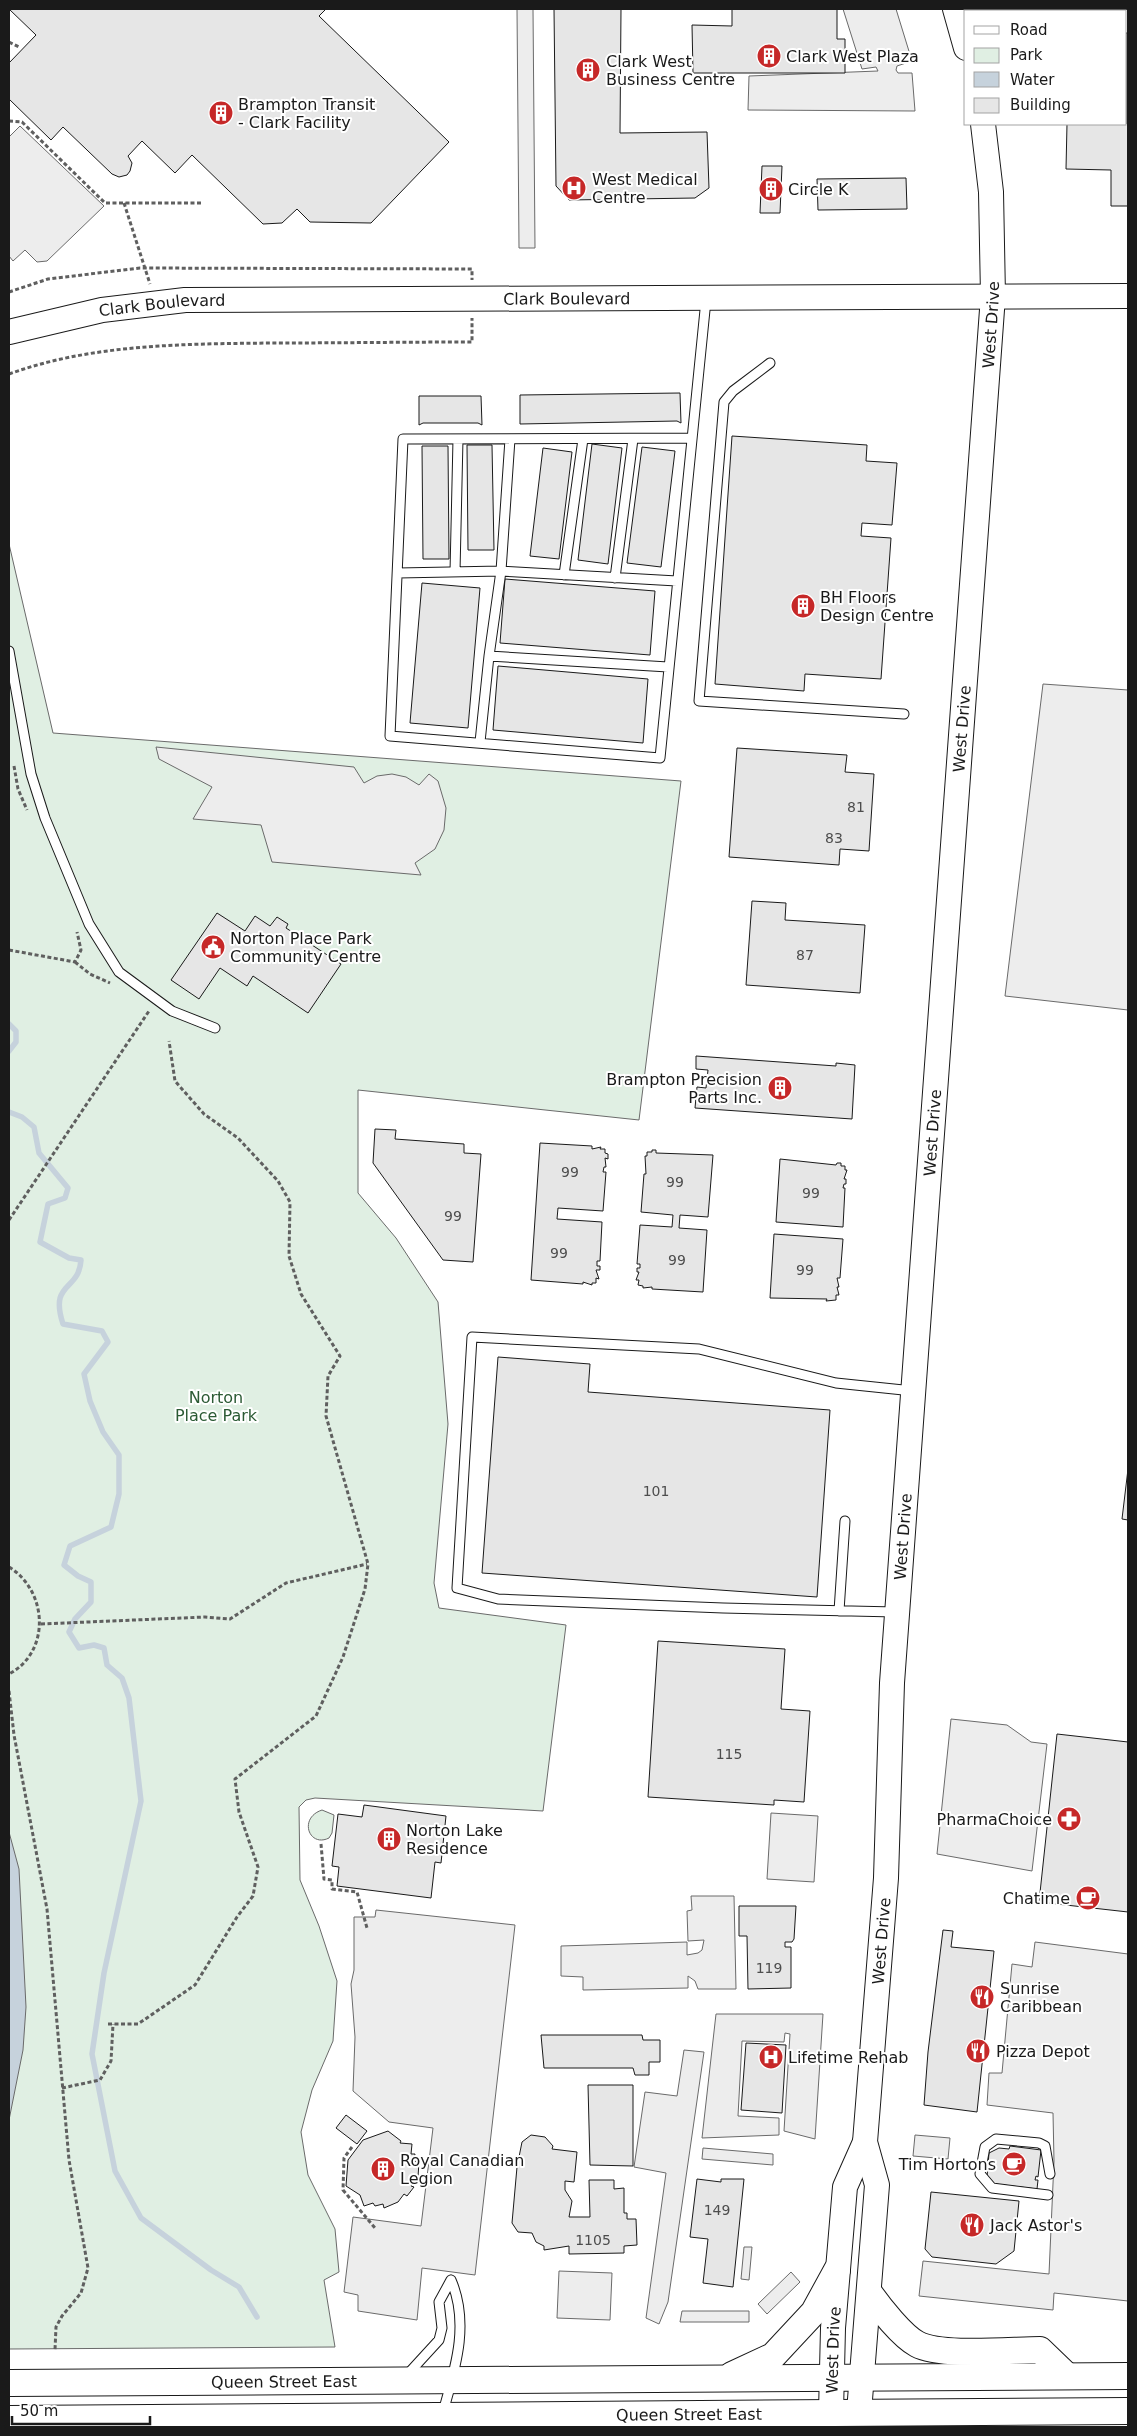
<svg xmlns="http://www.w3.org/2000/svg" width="1137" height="2436" font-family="'DejaVu Sans',sans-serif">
	<rect width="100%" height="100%" fill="#fff"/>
	<path fill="#e0efe3" stroke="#6a6a6a" d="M9 544 53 733 681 781 639 1120 358 1090V1193L396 1238 438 1302 448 1424 434 1583 439 1608 566 1625 543 1811 315 1798 306 1800 299 1807 300 1880 319 1926 337 1981 333 2041 312 2090 301 2132 308 2175 335 2229 339 2272 324 2280 335 2347 9 2349Z
		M322 1810 334 1815 332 1833 329 1838C309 1848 298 1818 322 1810Z"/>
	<path fill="#ededed" stroke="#6a6a6a" d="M517 9H533L535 248H519Z
		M843 9H896L912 61 897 66 896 70 898 73H912L915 111 748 110 749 76 878 71 876 67 862 69Z
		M20 126 104 206 47 261 37 262 25 250 13 261 9 256V137Z
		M1043 684 1128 690V1010L1005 996Z
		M156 747 354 767 364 783 377 776 392 774 406 777 419 785 429 774 438 781 446 808 444 830 435 849 415 863 421 875 272 862 261 825 193 819 212 787 159 759Z
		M951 1719 1007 1725 1031 1742 1047 1744 1032 1871 937 1854Z
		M771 1813 818 1816 814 1882 767 1879Z
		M691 1896H734L736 1989H698L695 1981 688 1976V1988L583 1990V1977L561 1976V1946L687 1942V1955L698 1953 702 1950 704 1940 688 1941 687 1911 692 1910Z
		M376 1910 515 1925 475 2275 422 2268 417 2320 358 2311V2295L344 2292 353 2217 421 2226 433 2128 389 2122 353 2091 355 2037 351 1984 354 1970V1917H375Z
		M1035 1942 1128 1954V2301L1054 2293 1053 2310 919 2296 923 2261 1049 2274 1054 2161 1053 2113 987 2105 989 2073H1002L1012 1964 1032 1967Z
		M716 2014H823L815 2139 784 2131 790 2034 785 2033 784 2042 742 2041 738 2116 779 2118V2135L702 2138Z
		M684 2050 704 2052 668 2302 659 2324 646 2318 666 2173 634 2167 645 2092 677 2096Z
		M915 2135 950 2138 948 2159 913 2156Z
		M703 2148 773 2154V2165L702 2159Z
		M744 2247H752L749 2280 741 2279Z
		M559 2271 612 2273 610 2320 557 2318Z
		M791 2272 800 2282 767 2314 758 2304Z
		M682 2311H749V2322H680Z"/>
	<path fill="#c6d2dc" stroke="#6a6a6a" d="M9 1832 19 1869 26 2007 23 2050 9 2120Z"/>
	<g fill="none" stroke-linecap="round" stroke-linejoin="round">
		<path stroke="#c6d2dc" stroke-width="5.5" d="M9 1024 16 1031V1042L9 1051
			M9 1112 22 1117 34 1127 39 1153 68 1188 65 1198 48 1204 40 1242 69 1258 81 1260C79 1292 49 1281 63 1324L102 1331 108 1342 84 1374 90 1401 103 1432 119 1455V1494L111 1527 70 1546 64 1565 78 1576 91 1582V1602L75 1619 69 1632 79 1648 94 1645 104 1648 107 1665 122 1678 129 1698 141 1801 104 1973 92 2054 115 2171 141 2218 211 2270 239 2287 257 2317"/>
	</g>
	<path fill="#e6e6e6" stroke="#1a1a1a" d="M9 9H326L319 16 449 142 371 223 310 222 297 209 282 223 263 224 192 155 175 173 142 141 128 156 132 163 130 171 127 175 119 177 112 174 63 127 51 140 9 99V63L36 35Z
		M554 9H621L620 133 707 132 709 188 695 198 569 200 556 186Z
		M732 9H837V39H845V73H693L692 25 732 26Z
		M1126 33H1128V206H1111V170L1066 169 1067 124H1126Z
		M762 166H782L780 213H760Z
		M906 178 907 209 818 210 817 179Z
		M680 393 681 423 677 421 520 424V395Z
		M419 396H481L482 425 478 423H423L419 425Z
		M732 436 867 445 866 461 897 463 892 525 862 523 861 536 891 538 881 679 805 674 804 691 715 684Z
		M592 444 622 448 608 564 578 560Z
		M467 445H492L494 550H468Z
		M422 446H448L449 559H423Z
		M642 447 675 451 661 567 627 563Z
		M543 448 572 452 559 559 530 556Z
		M505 579 655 591 650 655 500 643Z
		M422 583 480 588 468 728 410 723Z
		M498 666 648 679 643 743 493 730Z
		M737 748 847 755 845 772 874 774 869 851 840 849 839 865 729 857Z
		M752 901 786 903 785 920 865 925 860 993 746 985Z
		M217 913 245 931 255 916 270 926 277 917 288 924 286 928 341 964 308 1013 253 976 247 986 220 968 199 999 171 980Z
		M696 1056 836 1066V1063L855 1065 852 1119 695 1108 697 1087 706 1088 708 1070 696 1069Z
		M375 1129 396 1130 395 1139 464 1144V1153L481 1154 473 1262 443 1260 373 1163Z
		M540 1143 592 1146V1149L601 1147 600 1149H605V1153L608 1154V1159L605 1158 606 1167H604L603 1172H606L603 1211 558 1208 557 1219 602 1222 600 1261H597V1266H600V1270H596L599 1279 596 1278V1283H592V1285L583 1282V1284L531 1280Z
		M652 1150H656V1153L713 1155 708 1217 680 1215 679 1228 707 1230 703 1292 652 1289V1287L643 1288V1286L638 1285 639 1280H636L639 1272H637V1268H640V1264H637L640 1225 672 1227 673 1215 641 1212 644 1174H646L645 1156H647V1152H652Z
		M780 1159 836 1165 837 1163H841V1166H845V1170H847L844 1179H846V1184H844L843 1188H845L843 1227 776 1222Z
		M774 1234 843 1239 840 1278H837L839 1287H837L839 1295H836V1300L826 1301 827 1299 770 1298Z
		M498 1357 590 1364 588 1392 830 1410 817 1597 482 1573Z
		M1128 1469V1520L1122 1519Z
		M658 1641 785 1649 781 1709 810 1711 804 1802 774 1800V1805L648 1797Z
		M1057 1734 1128 1742V1912L1039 1902Z
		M364 1805 446 1816 441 1863 435 1862 431 1898 337 1886 339 1867 332 1866 338 1814 362 1817Z
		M739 1906H796L794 1939 792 1942H785V1947H791V1988L748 1989 747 1936H739Z
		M943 1930 953 1931 951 1947 994 1951 977 2112 924 2105 928 2052Z
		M541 2035H642L643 2040H660V2062H649V2075H635L633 2068H544Z
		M746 2043 786 2045 782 2113 741 2110Z
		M588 2085H633V2166L590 2165Z
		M346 2115 367 2131 357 2144 336 2128Z
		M388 2131 401 2141 400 2143 412 2144 411 2154H415L414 2161 419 2162 418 2177 411 2186 414 2187 407 2196 404 2194 398 2202 384 2208 383 2204 375 2206 373 2203 364 2206 360 2195 346 2186 348 2160 363 2140Z
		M531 2135 545 2137 553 2146 552 2149 577 2152 574 2182 565 2181V2190L572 2201 569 2217H590L589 2180H614V2189L624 2188V2213H627V2219H636L637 2245 624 2246V2253L569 2254V2246L544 2250V2246L536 2242 532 2233 518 2232 512 2223 517 2167 522 2142Z
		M1010 2146 1041 2150 1038 2177 1036 2176 1035 2180H1038L1037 2189 995 2184 987 2177 989 2153 999 2148 1009 2149Z
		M697 2179 721 2182V2179H744L733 2287 703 2283 708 2239 690 2237Z
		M931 2192 1019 2201 1014 2251 996 2264 932 2257 925 2249Z"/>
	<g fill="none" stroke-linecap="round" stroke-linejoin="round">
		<defs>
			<path id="lane" d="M770 363 733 391 724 402 699 701 904 714
				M691 438 403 439 390 736 660 758 706 300
				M455 572 458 439
				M398 573 501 571 677 581
				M564 575 583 439
				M615 578 633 439
				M9 651 31 774 45 818 89 924 119 972 172 1011 215 1028
				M489 656 668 667
				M480 742 489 656 501 571 510 439
				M839 1611 845 1521
				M896 1612 723 1608 498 1599 457 1588 472 1337 699 1349 836 1383 913 1391
				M1048 2195 992 2188 980 2174 985 2147 996 2139 1039 2143 1045 2146 1050 2174
				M406 2376 439 2340 442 2328 439 2302 451 2280
				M443 2412C455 2369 470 2324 451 2280"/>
			<g id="secondary">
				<path d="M955 9 966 48"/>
				<path id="s1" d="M9 332 102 310 185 300 1128 296"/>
				<path id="s2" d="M831 2412 833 2328 845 2187 865 2142"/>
				<path id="s3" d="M859 2412 877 2185 865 2142 886 1878 892 1683 993 296 991 192 983 124"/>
			</g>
			<g id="primary">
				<path d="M870 2294C880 2308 902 2336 917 2344 941 2357 1011 2350 1040 2350L1067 2376"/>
				<path d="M732 2375 773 2356 814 2312 837 2270"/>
				<path id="s4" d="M9 2383 1128 2376"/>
				<path id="s5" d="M9 2419 1128 2411"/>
			</g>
		</defs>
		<use href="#lane" stroke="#1a1a1a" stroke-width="11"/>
		<use href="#secondary" stroke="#1a1a1a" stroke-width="26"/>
		<use href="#primary" stroke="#1a1a1a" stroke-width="28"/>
		<path stroke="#5f5f5f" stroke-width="3" stroke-dasharray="4 2.5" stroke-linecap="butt" d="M9 42 19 47
			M9 121 22 122 105 203H201
			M124 203 150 284
			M9 292 48 279 140 268 472 269V280
			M9 374C92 344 183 344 271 343 338 343 405 342 472 342V318
			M14 766 18 789 27 810
			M9 950 75 962 81 950 77 932
			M75 962 90 974 110 983
			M9 1220 149 1011
			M9 1567C48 1591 51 1652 9 1674
			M41 1624 205 1617 230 1619 286 1583 367 1564
			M9 1691 14 1735 47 1909 69 2160 88 2268 81 2293 62 2316 56 2327 55 2350
			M321 1844 324 1879 332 1880V1889L357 1892 367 1928
			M108 2024H138L195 1985 237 1917 253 1896 258 1867 239 1812 235 1779 316 1716 343 1657 365 1589 368 1564 326 1416 328 1376 340 1356 301 1294 289 1256 290 1202 278 1181 238 1138 204 1114 175 1081 169 1041
			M62 2088 100 2080 111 2061 113 2024
			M352 2147 344 2158 343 2190 375 2228"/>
		<use href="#lane" stroke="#fff" stroke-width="9"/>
		<use href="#secondary" stroke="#fff" stroke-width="24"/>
		<use href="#primary" stroke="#fff" stroke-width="26"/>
	</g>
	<defs>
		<symbol id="building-disc" viewBox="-11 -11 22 22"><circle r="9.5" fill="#c62828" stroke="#fff"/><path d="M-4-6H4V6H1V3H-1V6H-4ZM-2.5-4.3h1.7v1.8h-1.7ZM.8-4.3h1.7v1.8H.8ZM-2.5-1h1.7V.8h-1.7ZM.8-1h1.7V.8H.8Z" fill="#fff"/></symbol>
		<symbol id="hospital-disc" viewBox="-11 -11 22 22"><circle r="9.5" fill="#c62828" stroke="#fff"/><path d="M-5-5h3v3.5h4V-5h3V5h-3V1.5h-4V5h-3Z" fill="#fff"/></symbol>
		<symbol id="civic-disc" viewBox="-11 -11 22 22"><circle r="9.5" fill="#c62828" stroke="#fff"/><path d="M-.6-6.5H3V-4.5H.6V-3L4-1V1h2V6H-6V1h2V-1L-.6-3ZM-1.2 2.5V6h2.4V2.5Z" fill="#fff"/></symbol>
		<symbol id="pharmacy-disc" viewBox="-11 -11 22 22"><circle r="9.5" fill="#c62828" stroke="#fff"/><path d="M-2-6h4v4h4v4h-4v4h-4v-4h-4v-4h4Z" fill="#fff"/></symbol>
		<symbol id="cafe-disc" viewBox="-11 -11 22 22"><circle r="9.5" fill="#c62828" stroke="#fff"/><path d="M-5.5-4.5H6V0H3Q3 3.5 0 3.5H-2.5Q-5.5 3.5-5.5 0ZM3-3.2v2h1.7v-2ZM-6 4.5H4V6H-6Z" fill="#fff"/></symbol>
		<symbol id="restaurant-disc" viewBox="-11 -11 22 22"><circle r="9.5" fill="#c62828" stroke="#fff"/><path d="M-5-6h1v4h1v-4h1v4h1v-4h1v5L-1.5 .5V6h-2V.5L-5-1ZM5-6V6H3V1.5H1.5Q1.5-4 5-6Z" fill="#fff"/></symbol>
	</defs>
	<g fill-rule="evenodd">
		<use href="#building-disc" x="755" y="42" width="28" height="28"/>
		<use href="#building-disc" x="574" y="56" width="28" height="28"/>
		<use href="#building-disc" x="207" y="99" width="28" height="28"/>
		<use href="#hospital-disc" x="560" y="174" width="28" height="28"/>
		<use href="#building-disc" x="757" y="175" width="28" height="28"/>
		<use href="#building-disc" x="789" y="592" width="28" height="28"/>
		<use href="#civic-disc" x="199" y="933" width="28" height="28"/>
		<use href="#building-disc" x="766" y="1074" width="28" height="28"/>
		<use href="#pharmacy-disc" x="1055" y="1805" width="28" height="28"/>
		<use href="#building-disc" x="375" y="1825" width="28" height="28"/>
		<use href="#cafe-disc" x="1074" y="1884" width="28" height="28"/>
		<use href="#restaurant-disc" x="968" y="1983" width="28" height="28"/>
		<use href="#restaurant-disc" x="964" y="2037" width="28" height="28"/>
		<use href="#hospital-disc" x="757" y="2043" width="28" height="28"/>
		<use href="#cafe-disc" x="1000" y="2150" width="28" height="28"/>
		<use href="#building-disc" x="369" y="2155" width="28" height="28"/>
		<use href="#restaurant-disc" x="958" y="2211" width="28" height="28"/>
	</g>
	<g text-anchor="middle" stroke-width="4" stroke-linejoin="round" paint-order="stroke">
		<g font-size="14" fill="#4d4d4d">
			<text x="856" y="812">81</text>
			<text x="834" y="843">83</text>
			<text x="805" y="960">87</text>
			<text x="570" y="1177">99</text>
			<text x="675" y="1187">99</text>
			<text x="811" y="1198">99</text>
			<text x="453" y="1221">99</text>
			<text x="559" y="1258">99</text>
			<text x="677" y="1265">99</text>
			<text x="805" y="1275">99</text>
			<text x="656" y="1496">101</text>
			<text x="729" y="1759">115</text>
			<text x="769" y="1973">119</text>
			<text x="717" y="2215">149</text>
			<text x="593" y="2245">1105</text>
		</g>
		<g font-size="16" fill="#1a1a1a" stroke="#fff" text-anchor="start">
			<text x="786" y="62">Clark West Plaza</text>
			<text x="606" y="67">Clark West<tspan x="606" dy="18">Business Centre</tspan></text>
			<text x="238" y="110">Brampton Transit<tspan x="238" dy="18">- Clark Facility</tspan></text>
			<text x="592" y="185">West Medical<tspan x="592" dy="18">Centre</tspan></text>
			<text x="788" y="195">Circle K</text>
			<text x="820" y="603">BH Floors<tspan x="820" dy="18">Design Centre</tspan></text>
			<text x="230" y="944">Norton Place Park<tspan x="230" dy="18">Community Centre</tspan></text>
			<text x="762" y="1085" text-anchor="end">Brampton Precision<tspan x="762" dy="18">Parts Inc.</tspan></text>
			<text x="1052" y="1825" text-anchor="end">PharmaChoice</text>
			<text x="406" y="1836">Norton Lake<tspan x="406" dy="18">Residence</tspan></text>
			<text x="1070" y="1904" text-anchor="end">Chatime</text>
			<text x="1000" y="1994">Sunrise<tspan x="1000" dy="18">Caribbean</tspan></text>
			<text x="996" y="2057">Pizza Depot</text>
			<text x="788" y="2063">Lifetime Rehab</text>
			<text x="400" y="2166">Royal Canadian<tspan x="400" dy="18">Legion</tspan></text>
			<text x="996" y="2170" text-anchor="end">Tim Hortons</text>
			<text x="990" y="2231">Jack Astor's</text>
		</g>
		<g font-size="16" fill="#1a1a1a" stroke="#fff">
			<text dy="6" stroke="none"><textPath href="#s1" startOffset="561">Clark Boulevard</textPath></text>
			<text dy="6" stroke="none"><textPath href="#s1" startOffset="156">Clark Boulevard</textPath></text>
			<text dy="6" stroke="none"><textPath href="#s3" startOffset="2094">West Drive</textPath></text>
			<text dy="6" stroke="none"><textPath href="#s3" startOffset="1689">West Drive</textPath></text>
			<text dy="6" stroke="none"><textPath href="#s3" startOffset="1284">West Drive</textPath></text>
			<text dy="6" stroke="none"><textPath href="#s3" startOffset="879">West Drive</textPath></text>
			<text dy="6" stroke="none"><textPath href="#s3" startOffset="474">West Drive</textPath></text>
			<text dy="6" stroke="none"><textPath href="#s2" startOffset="62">West Drive</textPath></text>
			<text dy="6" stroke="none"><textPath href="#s4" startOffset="275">Queen Street East</textPath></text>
			<text dy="6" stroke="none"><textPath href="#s5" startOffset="680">Queen Street East</textPath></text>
		</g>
		<g font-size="16" fill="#2b5a34" stroke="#fff">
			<text x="216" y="1403">Norton<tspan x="216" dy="18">Place Park</tspan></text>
		</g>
	</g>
	<rect width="1137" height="2436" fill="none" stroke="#1a1a1a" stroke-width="20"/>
	<rect x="964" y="10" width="162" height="115" fill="#ffffff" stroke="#a3a3a3"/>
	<rect x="974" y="26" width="25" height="8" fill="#ffffff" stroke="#a3a3a3"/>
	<text x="1010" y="35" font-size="15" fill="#1a1a1a">Road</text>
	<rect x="974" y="48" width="25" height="15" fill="#e0efe3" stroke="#a3a3a3"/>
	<text x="1010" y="60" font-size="15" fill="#1a1a1a">Park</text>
	<rect x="974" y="72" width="25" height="15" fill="#c6d2dc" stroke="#a3a3a3"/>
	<text x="1010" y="85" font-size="15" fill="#1a1a1a">Water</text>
	<rect x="974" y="98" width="25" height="15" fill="#e6e6e6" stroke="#a3a3a3"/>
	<text x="1010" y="110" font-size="15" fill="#1a1a1a">Building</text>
	<path d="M12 2416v8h138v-8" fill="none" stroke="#1a1a1a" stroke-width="2.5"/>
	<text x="20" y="2416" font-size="15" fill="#1a1a1a" stroke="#ffffff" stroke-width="4" paint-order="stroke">50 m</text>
</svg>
